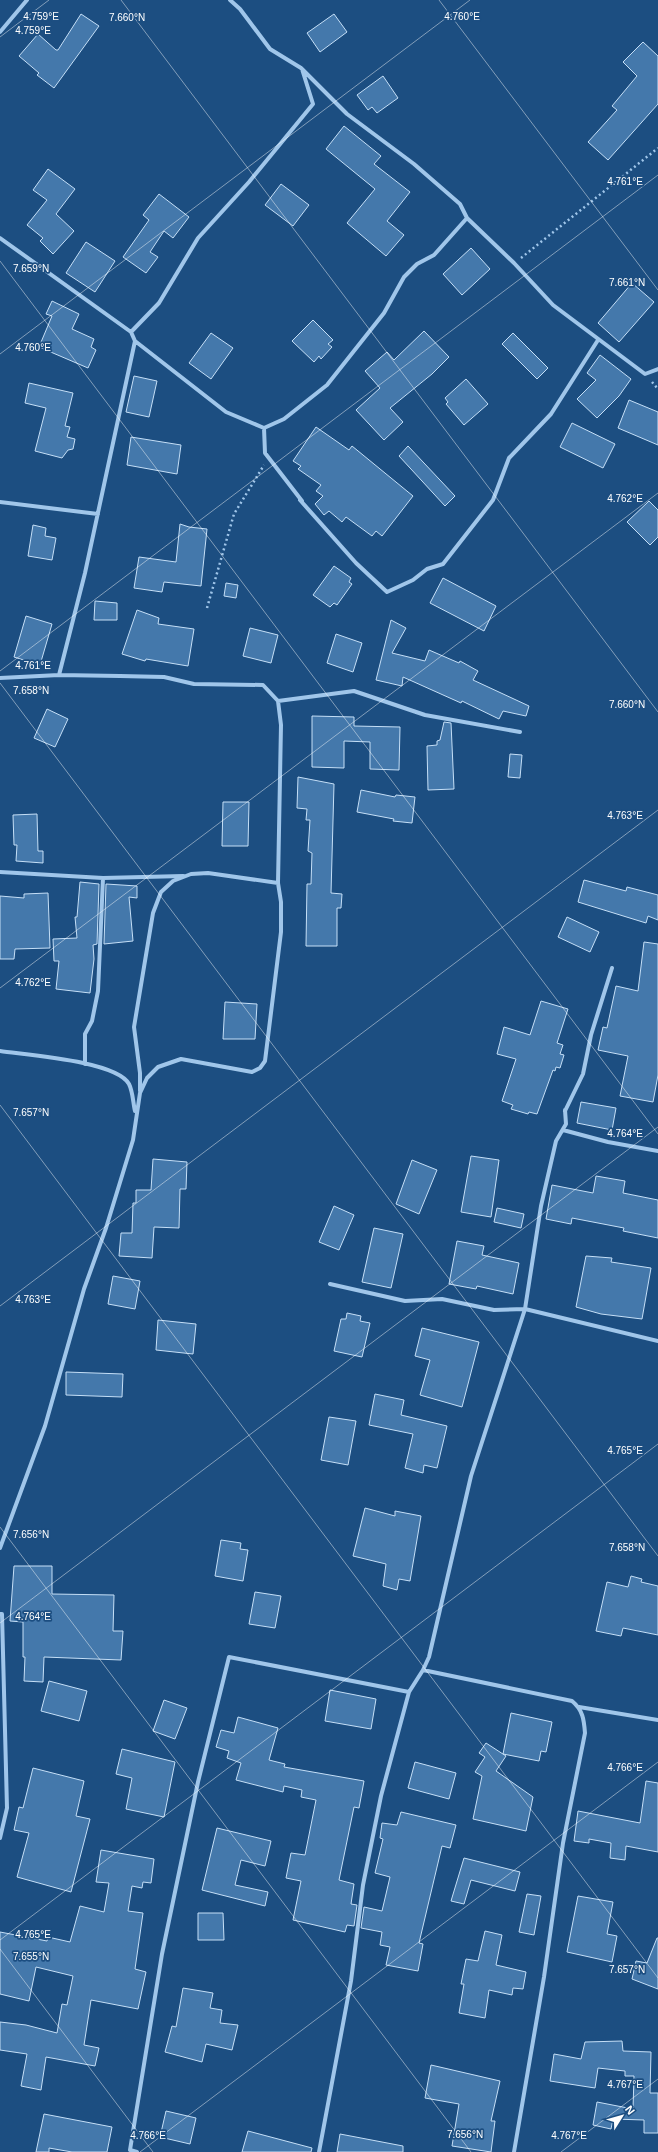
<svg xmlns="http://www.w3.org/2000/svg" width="658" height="2152" font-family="Arial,sans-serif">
	<rect width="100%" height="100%" fill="#1c4e81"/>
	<path fill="#4478ab" stroke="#c5dff7" d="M81 14 99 26 54 88 37 75 39 73 19 56 38 34 56 50H58Z
		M334 14 347 32 320 52 307 33Z
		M643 42 658 56V104L608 160 588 142 617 110 612 106 637 76 623 62Z
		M383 76 398 98 377 113 372 107 368 110 357 95Z
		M344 126 381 156 374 164 410 192 387 221 404 235 386 256 347 223 375 189 326 149Z
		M48 169 75 189 56 214 74 231 53 254 40 241 43 238 27 225 47 200 33 190Z
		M281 184 309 205 293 226 265 205Z
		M159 194 189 217 173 238 164 231 150 252 158 257 146 273 123 257 149 220 143 215Z
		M86 242 115 261 95 292 66 273Z
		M471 248 490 269 462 295 443 274Z
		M632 283 654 302 619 342 598 323Z
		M52 301 79 314 72 329 94 339 91 347 96 350 88 368 39 347 52 316 46 314Z
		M313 320 333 340 328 344 332 347 321 359 319 356 314 362 292 341Z
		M424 331 449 357 432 374 390 408 403 422 384 440 356 410 380 388 365 371 387 352 394 360Z
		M211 333 233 348 211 379 189 363Z
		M513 333 548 368 537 379 502 344Z
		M600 355 631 379 619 396 597 418 577 399 596 380 587 373Z
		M134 376 157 381 149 417 126 412Z
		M466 379 488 404 464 425 446 404 448 402 445 398Z
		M29 383 73 393 65 426 70 427 67 437 75 439 73 449 68 450 62 458 35 451 46 408 25 403Z
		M629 400 658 412V445L618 428Z
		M572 423 615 444 603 468 560 447Z
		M316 427 349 450 352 446 413 496 382 536 376 531 372 536 346 517 342 522 329 511 324 515 315 504 323 496 316 491 321 485 298 469 301 466 293 461Z
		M131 437 181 445 177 474 127 465Z
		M408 446 455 496 445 506 399 456Z
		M649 501 658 510V537L650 545 627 522Z
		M180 524 189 527 207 529 201 586 164 582 162 592 134 588 139 557 176 562Z
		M33 525 46 528 45 536 56 538 52 560 28 556Z
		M334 566 351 578 349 582 352 584 337 605 334 603 330 607 313 595Z
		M443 578 496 606 484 631 430 603Z
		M226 583 238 585 236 598 224 596Z
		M95 601 117 603V620H94Z
		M137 610 159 618 158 624 194 629 188 666 146 659 145 661 122 654Z
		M26 616 52 624 40 665 14 657Z
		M391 620 406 628 392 653 425 661 429 650 459 663 460 661 478 671 473 680 529 706 526 716 503 711 499 719 462 701 461 703 403 677 402 686 376 680Z
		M250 628 278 635 271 663 243 656Z
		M336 634 362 643 353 672 327 663Z
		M47 709 68 719 55 747 34 738Z
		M312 716 354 717V726L400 727 399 770 370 769V742L344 741V768L312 767Z
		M444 722 451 723 454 789 428 790 427 746 437 745V741L440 740Z
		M510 754 522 755 520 778 508 777Z
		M298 777 334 784 331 893 342 894 341 908H337V946H306L307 884H311L312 853 308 851 310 820H306L307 809 297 808Z
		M361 790 395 797 396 795 415 797 412 823 393 821 394 819 357 812Z
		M223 802H249L248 846H222Z
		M37 814 38 851H43V863L16 861 17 845H14L13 815Z
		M584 880 626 891 627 887 658 895V920L648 916 646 923 578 902Z
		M80 882 99 884 97 944 93 945 94 959 90 993 56 989 59 961H54L53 939 77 938 75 917H77Z
		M106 884 137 886V898L129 897 133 941 104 944Z
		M48 893 50 948 15 949 14 959H0V896L24 898V894Z
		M567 917 599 932 590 952 558 937Z
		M644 942 658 944V1075L653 1102 620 1096 628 1056 598 1050 603 1027 607 1028 616 986 638 991Z
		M541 1001 568 1009 557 1043 563 1045 560 1054 564 1055 560 1068 556 1067 555 1071 553 1070 537 1114 529 1112 528 1114 511 1109 513 1105 502 1101 516 1059 497 1054 504 1027 530 1035Z
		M225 1002 257 1004 255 1039H223Z
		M581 1102 616 1108 612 1130 577 1123Z
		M471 1156 499 1160 491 1217 461 1212Z
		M153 1159 187 1162 186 1189H180L179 1228 154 1227 152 1258 119 1256 121 1233H132L133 1203H136V1190H151Z
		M412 1160 437 1170 419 1214 396 1204Z
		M596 1176 625 1181 623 1193 658 1200V1238L623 1231 624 1228 572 1218 571 1224 546 1219 552 1185 593 1193Z
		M334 1206 354 1215 339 1250 319 1242Z
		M497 1208 524 1214 521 1228 494 1222Z
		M374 1228 403 1234 391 1288 362 1282Z
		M457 1241 484 1246 482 1255 519 1263 513 1294 477 1286 476 1289 449 1284Z
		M586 1256 612 1258 611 1262 651 1268 642 1319 601 1314 576 1307Z
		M113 1276 140 1281 135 1309 108 1304Z
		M347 1313 361 1316 360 1321 370 1323 362 1357 334 1351 341 1319H346Z
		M158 1320 196 1324 193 1354 156 1350Z
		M422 1328 479 1342 462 1407 420 1395 430 1360 415 1356Z
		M66 1372 123 1374 122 1397 66 1395Z
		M375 1394 404 1400 401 1415 447 1426 437 1468 424 1465 423 1473 405 1468 413 1434 369 1425Z
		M329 1417 356 1421 348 1465 321 1460Z
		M365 1508 395 1516V1511L421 1516 410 1581 399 1579 397 1590 383 1586 386 1564 353 1556Z
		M221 1540 241 1543 240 1549 248 1550 243 1581 215 1576Z
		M14 1566H52V1594L114 1595 113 1631H123L121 1660 44 1657 43 1682 24 1681 25 1657H23V1622L10 1621Z
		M631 1576 642 1579 641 1582 658 1586V1635L623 1628 621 1636 596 1631 607 1582 628 1587Z
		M255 1592 281 1596 275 1628 249 1624Z
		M49 1681 87 1691 79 1721 41 1711Z
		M330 1690 376 1699 371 1729 325 1721Z
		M164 1700 187 1708 175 1739 153 1731Z
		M511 1713 552 1722 546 1752 541 1751 539 1761 503 1754Z
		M238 1717 278 1728 269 1760 285 1764 284 1767 364 1781 359 1808 354 1807 339 1880 354 1884 351 1904 357 1905 354 1926 347 1925 345 1932 293 1920 301 1881 286 1878 291 1853 305 1855 316 1800 301 1797 302 1790 284 1786 283 1792 236 1780 241 1763 227 1758 229 1751 216 1747 221 1730 234 1733Z
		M486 1743 506 1756 496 1771 533 1797 526 1831 473 1819 482 1776 475 1772 485 1757 479 1753Z
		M122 1749 175 1762 164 1817 126 1809 132 1778 116 1774Z
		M415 1762 456 1773 449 1799 408 1788Z
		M33 1768 84 1781 76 1816 90 1819 71 1892 17 1877 29 1833 14 1830 19 1807 23 1808Z
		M646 1781 658 1783V1852L626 1846 625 1860 610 1858 611 1843 589 1839V1843L574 1841 578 1811 640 1823Z
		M401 1812 456 1825 450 1848 442 1846 419 1943 423 1944 418 1971 386 1965 390 1947 380 1945 382 1932 361 1928 364 1907 382 1911 390 1877 375 1873 383 1839 380 1838 382 1823 397 1825Z
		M217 1828 271 1841 265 1866 241 1860 235 1885 268 1892 265 1906 202 1890Z
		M101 1850 154 1859 151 1883 143 1882 142 1888 132 1886 128 1911 143 1913 135 1969 146 1972 138 2009 91 2000 84 2045 99 2048 95 2066 46 2057 41 2090 21 2086 27 2054 0 2050V2022L26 2025 57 2033 62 2004 67 2005 73 1976 36 1967 29 2001 0 1994V1932L47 1941 48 1937 70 1942 80 1906 104 1912 109 1883 96 1882Z
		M464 1858 520 1872 515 1891 471 1880 464 1904 451 1901Z
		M527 1894 541 1896 534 1935 519 1932Z
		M578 1896 613 1902 607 1934 617 1936 612 1962 567 1952Z
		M198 1913H223L224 1940H198Z
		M485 1931 502 1935 496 1965 526 1972 523 1989 513 1988 512 1995 489 1990 485 2018 459 2013 464 1984H461L466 1959 478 1961Z
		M657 1938H658V1989L632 1979 636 1961 647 1963Z
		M183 1988 213 1993 210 2008 222 2010 220 2023 238 2025 232 2050 206 2044 202 2062 165 2052 172 2026 176 2027Z
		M622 2041 623 2051 651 2052 650 2093H658V2133H644V2120L613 2119 611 2129 593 2125 597 2102 633 2109 634 2076H625V2071L598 2068 595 2088 550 2081 554 2054 581 2059 585 2042Z
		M431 2065 500 2081 491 2121H495L491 2152 452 2146 459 2104 425 2098Z
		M166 2111 196 2118 190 2144 160 2137Z
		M44 2114 112 2127 107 2152H72L49 2148V2152H36Z
		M248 2131 312 2148 311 2152H242Z
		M340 2134 403 2146V2152H337Z"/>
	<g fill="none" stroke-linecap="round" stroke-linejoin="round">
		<path stroke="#a0c6ea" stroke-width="2.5" stroke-dasharray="2 3" stroke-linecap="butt" d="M521 258 658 148
			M652 382 658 389
			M207 608 234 514 264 465"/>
		<path stroke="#a0c6ea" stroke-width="4" d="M230 0 240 9 270 49 301 68 347 114 414 164 460 204 467 218 514 263 553 305 645 374 658 369
			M0 32 27 0
			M0 238 131 332 135 341 85 573 59 675
			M131 332 159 303 198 238 249 182 313 104 302 69
			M135 341 226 412 264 428
			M300 500 356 563 387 592 413 580 427 569 443 564 493 500 509 458 551 414 598 340
			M302 501 265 453 264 428 284 419 327 385 384 313 404 277 417 264 434 255 467 218
			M0 502 98 514
			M0 678 59 675 120 676 164 677 194 684 263 685 278 701 281 725 278 883 281 902V932L265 1061 260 1068 252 1072 181 1059 158 1067 147 1078 140 1093 133 1140 106 1228 84 1289 45 1426 0 1548
			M278 701 354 691 425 715 520 732
			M0 872 103 878 183 876
			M0 1051C27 1055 116 1061 129 1084 133 1092 133 1103 135 1111
			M85 1064V1034L92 1021 98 991 103 878
			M140 1091V1073L134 1027 153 913 161 892 173 881 191 874 208 873 278 883
			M565 1111 583 1074 591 1035 612 968
			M563 1130 608 1142 658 1151
			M330 1284 405 1301 442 1299 494 1310 525 1309 541 1206 556 1141 566 1124 565 1110
			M0 1614H2L7 1808 0 1838
			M423 1670 572 1701C583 1710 584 1720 585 1733L563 1843 544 1977 514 2152
			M579 1707 658 1720
			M137 2152 130 2150 162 1954 198 1782 229 1657 409 1692
			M319 2152 351 1981 363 1885 381 1796 409 1692 423 1670 429 1657 471 1476 525 1309 658 1341"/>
	</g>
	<path fill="none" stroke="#fff" stroke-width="1" stroke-opacity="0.45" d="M121 0 658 712M439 0 658 290M0 37 49 0M0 261 658 1134M0 354 470 0M0 671 658 175M0 683 658 1556M0 988 658 493M0 1105 658 1978M0 1306 658 810M0 1527 471 2152M0 1623 658 1127M0 1940 658 1444M0 1949 153 2152M140 2152 658 1762M561 2152 658 2079"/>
	<g font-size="10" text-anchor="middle" fill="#fff" stroke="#1c4e81" stroke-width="3.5" stroke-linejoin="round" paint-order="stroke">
		<text x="41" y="20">4.759°E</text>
		<text x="462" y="20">4.760°E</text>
		<text x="127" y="21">7.660°N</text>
		<text x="33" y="34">4.759°E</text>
		<text x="625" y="185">4.761°E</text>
		<text x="31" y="272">7.659°N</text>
		<text x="627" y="286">7.661°N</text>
		<text x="33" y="351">4.760°E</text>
		<text x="625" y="502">4.762°E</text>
		<text x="33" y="669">4.761°E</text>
		<text x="31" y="694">7.658°N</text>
		<text x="627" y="708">7.660°N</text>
		<text x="625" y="819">4.763°E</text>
		<text x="33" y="986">4.762°E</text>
		<text x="31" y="1116">7.657°N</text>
		<text x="625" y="1137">4.764°E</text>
		<text x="33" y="1303">4.763°E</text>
		<text x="625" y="1454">4.765°E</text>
		<text x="31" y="1538">7.656°N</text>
		<text x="627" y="1551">7.658°N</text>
		<text x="33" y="1620">4.764°E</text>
		<text x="625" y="1771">4.766°E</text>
		<text x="33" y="1938">4.765°E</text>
		<text x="31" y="1960">7.655°N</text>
		<text x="627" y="1973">7.657°N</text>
		<text x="625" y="2088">4.767°E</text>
		<text x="465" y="2138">7.656°N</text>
		<text x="148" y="2139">4.766°E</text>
		<text x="569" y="2139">4.767°E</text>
	</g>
	<g transform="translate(622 2116) rotate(53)" stroke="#1c4e81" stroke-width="3" paint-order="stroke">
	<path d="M0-3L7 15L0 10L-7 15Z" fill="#ffffff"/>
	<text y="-6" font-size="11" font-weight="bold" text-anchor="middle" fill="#ffffff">N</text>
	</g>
</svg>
